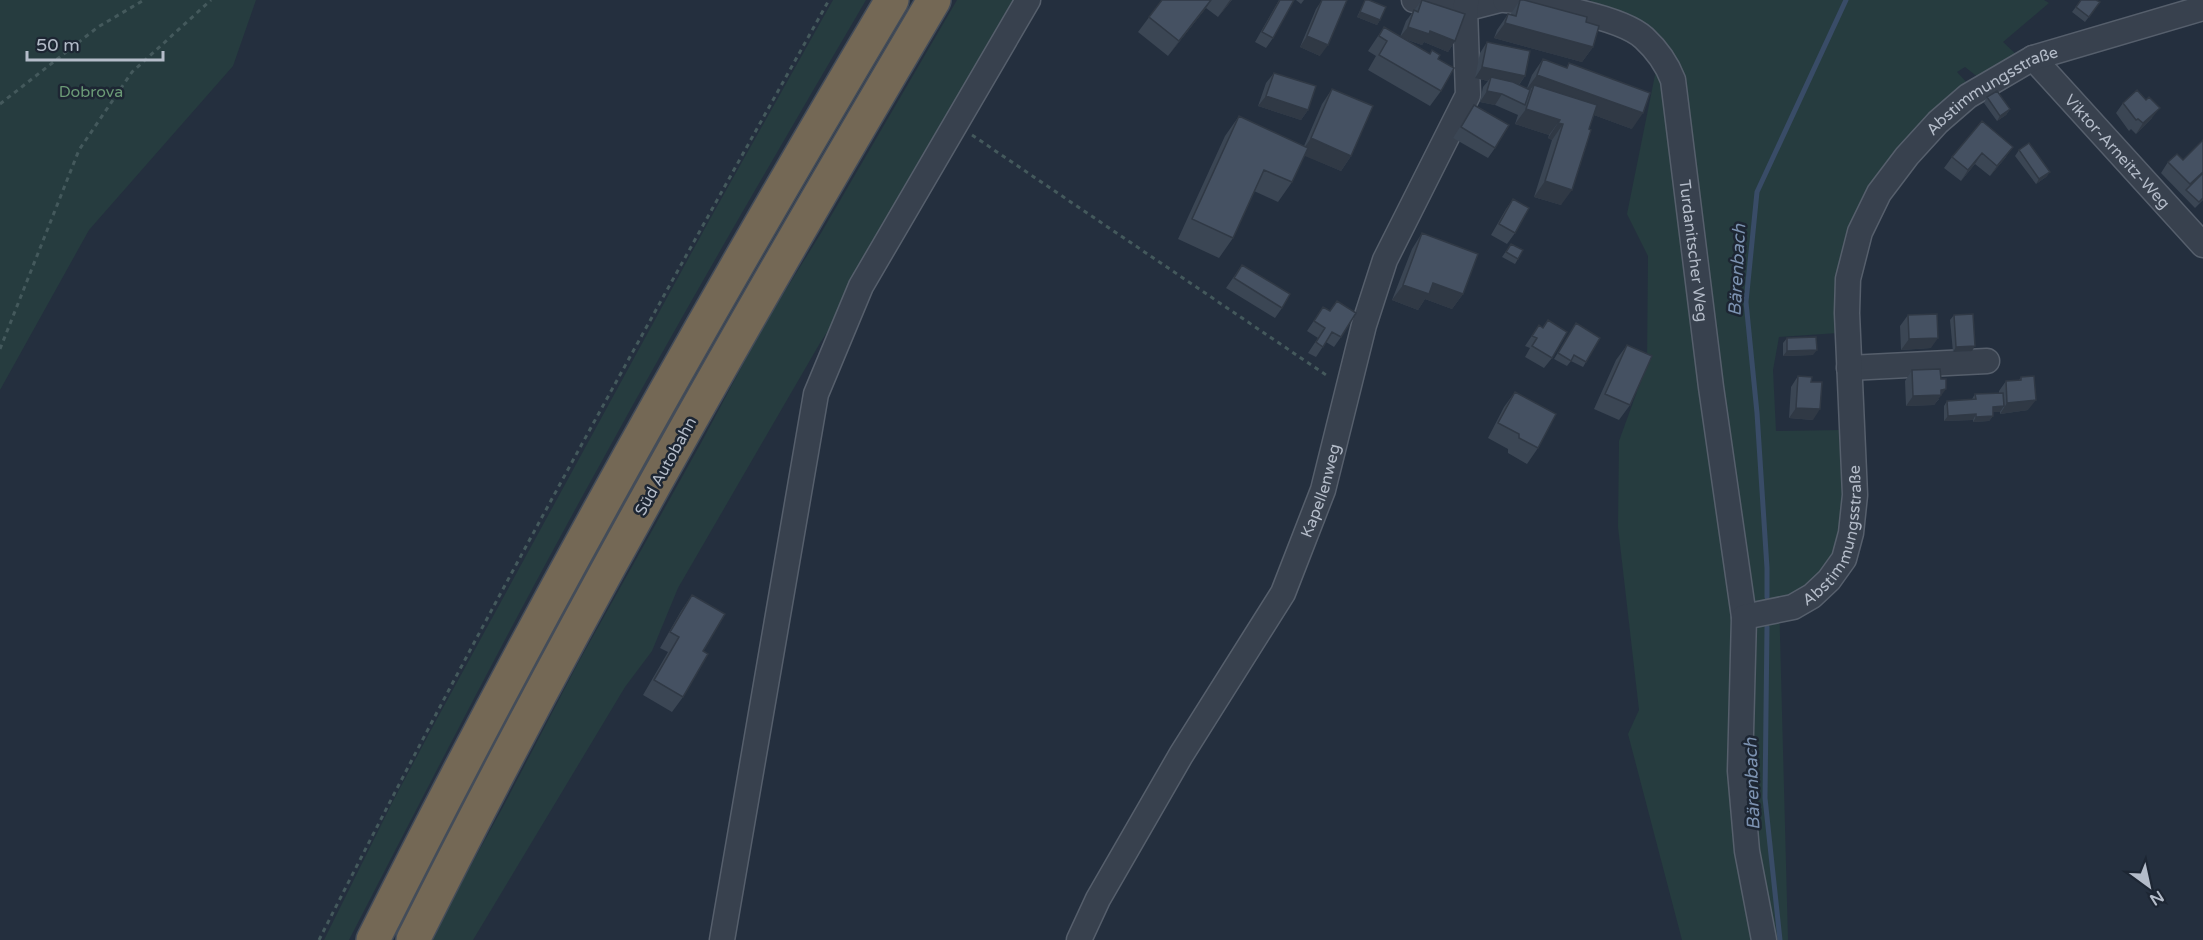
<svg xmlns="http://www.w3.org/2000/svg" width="2203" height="940" font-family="'Varela Round',sans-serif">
	<rect width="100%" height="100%" fill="#242f3e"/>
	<path fill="#263c3f" d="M0 0H256L233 66 89 230 0 390Z
		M833 0H866C777 152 688 304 603 459 515 617 432 779 349 940H324L392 803 438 717 710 219Z
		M957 0H1018L853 293 820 343 678 588 652 651 625 687 473 940H433L453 898 504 805 578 663 701 443 764 325 821 233Z
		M2044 0 2049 3 2003 42 2019 57 1979 78 1965 67 1957 72 1970 86 1891 163 1838 333 1779 337 1773 370 1776 431 1843 430C1843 477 1853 559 1805 588 1798 592 1787 594 1779 598L1788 940H1682L1628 734 1639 710 1618 527 1619 441 1647 364 1648 256 1627 214 1657 65 1590 0Z"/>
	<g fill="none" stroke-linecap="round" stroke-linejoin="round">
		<path stroke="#394c67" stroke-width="5" d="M1767 597V568L1757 413 1746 302 1757 192 1846 0
			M1767 627 1765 798 1780 940"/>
		<defs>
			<g id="minor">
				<path d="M1414 0 1465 9 1500 0"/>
				<path id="s1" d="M1505 0C1539 3 1620 16 1644 38 1657 50 1667 64 1673 80L1711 387 1744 617"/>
				<path id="s2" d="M2033 58 2203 245"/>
				<path d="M1849 368 1987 361"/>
				<path d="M722 940 816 394 861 286 1028 0"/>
				<path id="s3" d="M1079 940 1098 899 1181 755 1283 593 1323 490 1364 325 1385 260 1468 95 1465 9 1467 0"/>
				<path id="s4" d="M1764 940 1747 851 1740 771 1744 617 1793 607 1812 596 1829 580 1844 559 1851 533 1855 495 1847 313 1848 279 1860 232 1879 193 1907 156 1938 122 1968 96 2033 58 2203 8"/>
			</g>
			<path id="highway" d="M373 940C533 620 709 308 892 0
				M413 940C573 620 752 308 934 0"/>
		</defs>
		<use href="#minor" stroke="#565f6c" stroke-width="27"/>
		<use href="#highway" stroke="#434c59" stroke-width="36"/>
		<path stroke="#44595c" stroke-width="3" stroke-dasharray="4.5 4.5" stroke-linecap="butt" d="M0 104 98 27 144 0
			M972 135 1329 377
			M0 349 79 150 132 72 211 0
			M319 940C480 622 655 311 829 0"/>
		<use href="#minor" stroke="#38414e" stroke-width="24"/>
		<use href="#highway" stroke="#746855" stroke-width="33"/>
	</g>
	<path fill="#3b4654" d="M1162 0H1232L1218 17 1206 8 1168 56 1138 32Z
		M1279 0H1294L1273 38 1266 48 1255 42Z
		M1296 0H1304L1301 4Z
		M1322 0 1320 56 1300 47 1316 9Z
		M1365 0 1380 20 1377 25 1357 17Z
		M1422 0 1455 41 1448 52 1424 42 1422 45 1402 38 1438 59 1441 91 1430 106 1368 70 1376 56 1368 51 1384 27 1400 37 1406 21Z
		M1520 0H1524L1586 22 1593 47 1582 62 1494 38 1497 30 1508 14 1510 15Z
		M2081 0 2100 2 2085 22 2072 12Z
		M1487 42 1525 76 1519 85 1527 88 1532 75 1543 59 1566 68 1569 63 1632 129 1594 115 1561 205 1534 197 1552 140 1548 138 1549 135 1515 124 1518 115 1495 105 1480 102 1483 87 1488 81 1475 78 1480 53Z
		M1274 73 1308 110 1301 120 1258 106 1266 83Z
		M1332 89 1351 156 1341 171 1304 155 1292 182 1278 202 1254 191 1233 238 1219 258 1178 239 1225 136 1239 116 1304 146 1322 104Z
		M1987 97 2010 109 2006 115 1997 121 1984 103Z
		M2123 103 2152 118 2136 134 2131 129 2129 131 2116 113Z
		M1474 105 1495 148 1488 158 1453 138Z
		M1982 121 2006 157 1990 176 1975 164 1961 181 1944 168 1952 157Z
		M2019 150 2050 172 2046 177 2036 184 2015 156Z
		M2183 160 2203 200 2195 208 2161 173 2168 162Z
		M1513 199 1515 233 1507 244 1491 235 1506 209Z
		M1422 233 1463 294 1452 309 1425 299 1418 310 1392 300 1412 249Z
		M1511 244 1518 259 1515 264 1502 257Z
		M1242 265 1282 308 1275 318 1226 288Z
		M1337 301 1341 337 1334 347 1326 342 1316 357 1308 353 1318 338 1307 331 1323 307 1330 311Z
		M1908 315 1931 348 1901 350 1900 326Z
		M1954 315 1972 351 1953 352 1950 320Z
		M1548 320 1552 358 1544 368 1525 357 1530 348 1525 346 1539 325 1542 328Z
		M1576 323 1586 362 1583 367 1571 361 1567 366 1554 359Z
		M1787 338 1813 355 1783 356V343Z
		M1627 345 1630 405 1619 420 1594 409 1616 360Z
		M1912 370 1939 400H1938L1934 405 1906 406 1905 381Z
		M1798 376 1813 420 1789 418 1791 387Z
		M2021 377 2028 410 2000 414V412H1993V416L1989 421 1973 422V420L1944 421V406L1947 401 1972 399 1975 394 1999 393V391L2006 381 2019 380Z
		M1515 392 1538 448 1527 464 1508 453V449L1488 438 1504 407Z
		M692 595 703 651 683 697 672 712 643 695 668 652 660 648 681 611Z"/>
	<path fill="#303945" d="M1211 0 1206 8 1168 56 1179 41Z
		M1230 0H1232L1218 17Z
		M1360 12 1380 20 1377 25 1357 17Z
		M1505 23 1593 47 1582 62 1494 38Z
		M1408 27 1430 31 1455 41 1448 52 1424 42 1422 45 1400 37Z
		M1307 36 1328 45 1320 56 1300 47Z
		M1482 67 1525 76 1517 87 1491 77 1488 81 1475 78Z
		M1537 75 1643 113 1632 129 1531 92 1534 85 1529 91 1526 90Z
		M1487 91 1502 94 1495 105 1480 102Z
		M1266 96 1308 110 1301 120 1258 106Z
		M2160 108 2152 118 2136 134 2143 123Z
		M1526 109 1560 120 1549 135 1515 124Z
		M2010 109 2006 115 1997 121 2000 116Z
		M1558 123 1563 124 1552 140 1548 138Z
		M1311 138 1351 156 1341 171 1300 154Z
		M2013 147 2006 157 1990 176 1997 166Z
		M1982 153 1975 164 1961 181 1968 170Z
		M2050 172 2046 177 2036 184 2039 179Z
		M1545 181 1572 190 1561 205 1534 197Z
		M1433 283 1463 294 1452 309 1425 299 1418 310 1392 300 1403 285Z
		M1938 338 1931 348 1901 350 1909 339Z
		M1975 346 1972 351 1953 352 1956 347Z
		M1817 350 1813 355 1783 356 1787 351Z
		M1946 389 1934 405 1906 406 1913 396Z
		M2036 400 2028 410 2000 414 2007 403Z
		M2004 406 2000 412H1989L1993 407Z
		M1796 408 1820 409 1813 420 1789 418Z
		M1976 414 1973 420 1944 421 1948 416Z
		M1993 416 1989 421 1973 422 1976 417Z"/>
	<path fill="#455162" stroke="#303945" stroke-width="1.5" d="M1162 0H1211L1179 41 1149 17Z
		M1280 0H1294L1273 38 1262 32Z
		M1322 0H1347L1328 45 1307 36Z
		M1365 0H1369L1386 7 1380 20 1360 12Z
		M1422 0 1465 14 1455 41 1430 31 1429 34 1408 27 1414 10 1418 12Z
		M1520 0H1524L1587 17 1586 22 1599 26 1593 47 1505 23 1508 14 1516 16Z
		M2081 0H2096L2100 2 2089 17 2076 7Z
		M1384 27 1430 54 1432 50 1440 55 1438 59 1454 68 1441 91 1379 55 1387 41 1379 36Z
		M1487 42 1530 51 1525 76 1482 67Z
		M1543 59 1567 68 1569 63 1650 93 1643 113 1537 75Z
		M1274 73 1316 86 1308 110 1266 96Z
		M1491 77 1513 82 1530 90 1525 105 1502 94 1487 91Z
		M1534 85 1597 105 1589 129 1591 130 1572 190 1545 181 1563 124 1558 123 1560 120 1526 109Z
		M1332 89 1373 106 1351 156 1311 138Z
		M2137 90 2146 100 2149 97 2160 108 2143 123 2138 119 2136 120 2123 103Z
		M1997 91 2010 109 2000 116 1987 97Z
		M1474 105 1509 125 1495 148 1461 127Z
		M1239 116 1308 148 1292 182 1264 170 1233 238 1192 219Z
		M1982 121 2013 147 1997 166 1982 153 1968 170 1952 157Z
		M2203 140V172L2190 184 2168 162 2177 154 2183 160Z
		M2029 143 2050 172 2039 179 2019 150Z
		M2203 173V198L2199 202 2186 190Z
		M1513 199 1529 208 1515 233 1499 224Z
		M1422 233 1478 254 1463 294 1433 283 1429 294 1403 285Z
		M1511 244 1523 250 1518 259 1506 252Z
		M1242 265 1290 294 1282 308 1234 278Z
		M1337 301 1356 313 1341 337 1332 332 1323 347 1316 342 1325 328 1314 321 1323 307 1330 311Z
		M1937 314 1938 338 1909 339 1908 315Z
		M1973 314 1975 346 1956 347 1954 315Z
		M1548 320 1567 332 1552 358 1532 346 1537 338 1532 336 1539 325 1543 328Z
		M1576 323 1600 338 1586 362 1574 355 1571 361 1558 353Z
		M1816 337 1817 350 1787 351V338Z
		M1627 345 1652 356 1630 405 1605 394Z
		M1940 369 1941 379H1946V389L1941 390V395L1913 396 1912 370Z
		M1798 376 1812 377 1811 382H1822L1820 409 1796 408Z
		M2034 376 2036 400 2007 403 2006 381 2021 380V377Z
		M1515 392 1556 414 1538 448 1519 438V434L1498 423Z
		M2003 393 2004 406 1993 407V416L1976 417V414L1948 416 1947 401 1976 399 1975 394Z
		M692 595 725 614 703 651 708 654 683 697 654 680 679 637 670 632Z"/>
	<g text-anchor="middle" stroke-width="5" stroke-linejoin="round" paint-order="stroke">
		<g font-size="16" fill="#6b9a76" stroke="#1d2633">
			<text x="91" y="97">Dobrova</text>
		</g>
		<g font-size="16" fill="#b4bcc9" stroke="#1d2633">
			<text dy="6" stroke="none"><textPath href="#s4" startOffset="975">Abstimmungsstraße</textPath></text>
			<text dy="6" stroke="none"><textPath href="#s2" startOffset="126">Viktor-Arneitz-Weg</textPath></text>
			<text dy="6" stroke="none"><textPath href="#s1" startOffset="369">Turdanitscher Weg</textPath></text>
			<text transform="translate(665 466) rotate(-61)" y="6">Süd Autobahn</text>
			<text dy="6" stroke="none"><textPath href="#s3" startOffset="512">Kapellenweg</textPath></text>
			<text dy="6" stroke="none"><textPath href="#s4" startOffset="464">Abstimmungsstraße</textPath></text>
		</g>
		<g font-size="18" font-style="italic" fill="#7c92b1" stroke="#1d2633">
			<text transform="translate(1737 270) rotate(-87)" y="6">Bärenbach</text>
			<text transform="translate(1752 784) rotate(-92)" y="6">Bärenbach</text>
		</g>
	</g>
	<g transform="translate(2149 886) rotate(147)" stroke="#1d2633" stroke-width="4.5" paint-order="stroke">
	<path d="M0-4.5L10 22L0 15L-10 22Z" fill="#b4bcc9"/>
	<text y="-9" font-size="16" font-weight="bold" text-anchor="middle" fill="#b4bcc9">N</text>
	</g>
	<path d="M27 51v9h136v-9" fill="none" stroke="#b4bcc9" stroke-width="3"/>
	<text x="36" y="51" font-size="18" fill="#b4bcc9" stroke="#1d2633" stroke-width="4.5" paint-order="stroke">50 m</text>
</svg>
